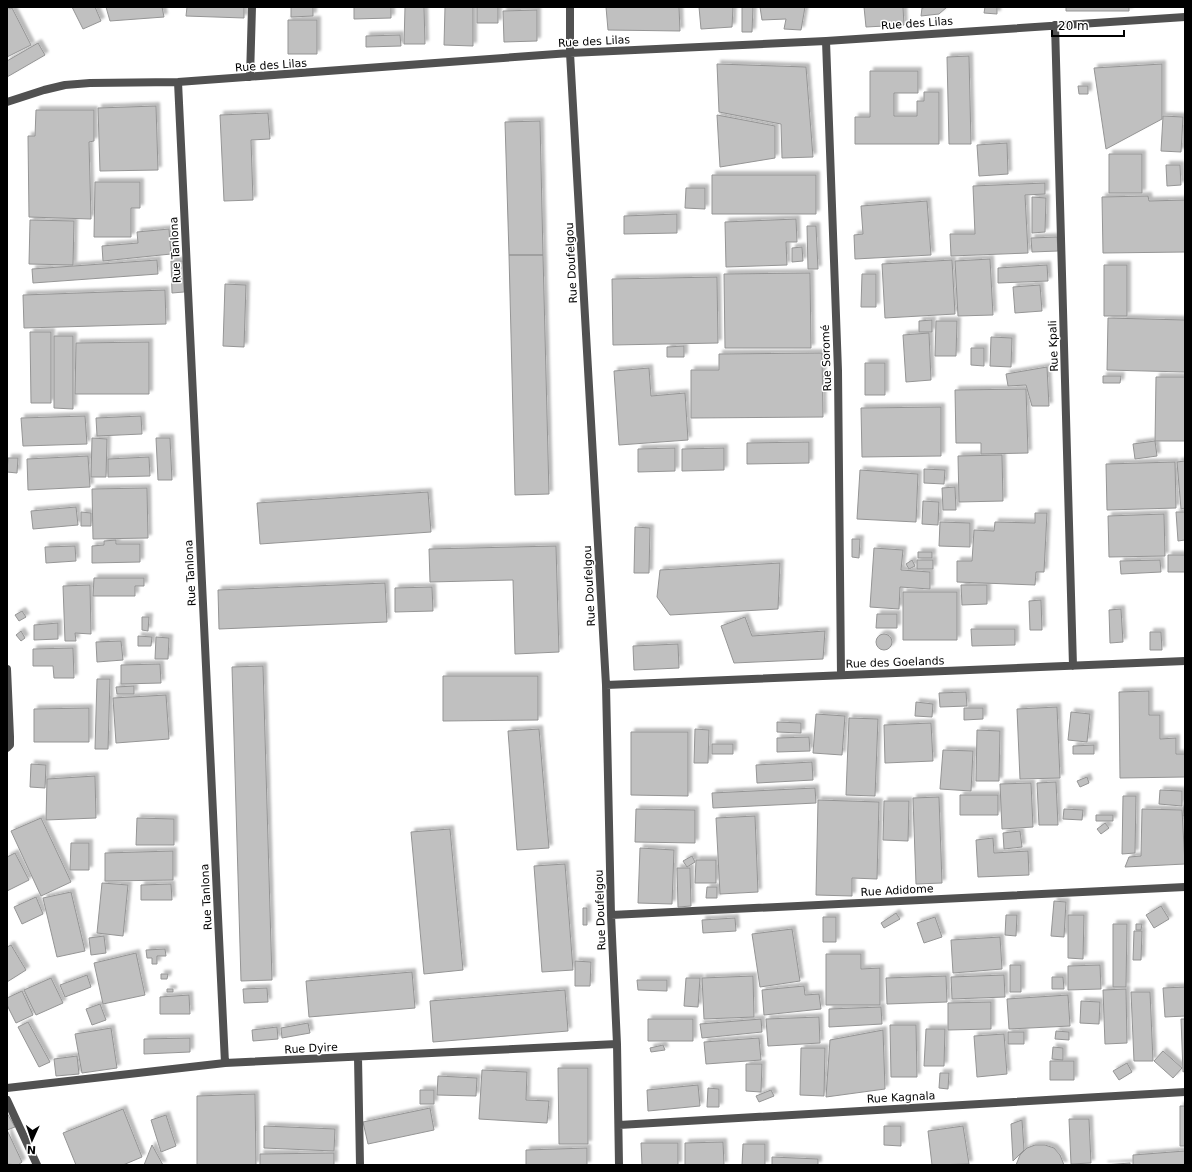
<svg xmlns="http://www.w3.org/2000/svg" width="1192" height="1172" font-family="'DejaVu Sans',sans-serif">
	<defs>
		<filter id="shadow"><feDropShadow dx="3.5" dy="-3.5" stdDeviation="1" flood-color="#0004"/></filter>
	</defs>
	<rect width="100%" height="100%" fill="#fff"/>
	<path fill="#c0c0c0" stroke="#959595" filter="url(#shadow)" d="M7 7 10 9 12 8 31 45 7 57Z
		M72 7H95L101 21 83 29Z
		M106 7H162L164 17 110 21Z
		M187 7H244V18L186 16Z
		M291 7H313V16L291 17Z
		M354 7H391V18L354 19Z
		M405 7H424L425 44H404Z
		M445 7H473V46L444 45Z
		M477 7H498V23H477Z
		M606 7H679L680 31 608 30Z
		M699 7H733L732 27 701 29Z
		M742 7H753L752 32H742Z
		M760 7H805L801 30 784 29 786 19 762 20Z
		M864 7H903L904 25 866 27Z
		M927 7H947L939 14 921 16 922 8Z
		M985 7H997V14L984 13Z
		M1066 7H1129V11H1066Z
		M537 10V41L504 42 503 11Z
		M288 20H317V54H288Z
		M400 35 401 46 366 47V36Z
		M38 43 45 55 7 77V61Z
		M969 56 971 144H949L947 57Z
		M717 64 806 67 813 157 782 158 781 124 719 112Z
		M1162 64V119L1106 149 1094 68Z
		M870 71H918V93H894V116H917V101H924V92H939V144H855V117H870Z
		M1078 86H1088V94H1079Z
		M156 106 158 170 100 171 98 108Z
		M36 110H94V141L89 142 91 219 29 217 28 136H35Z
		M268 113 270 139 251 140 253 200 224 201 220 115Z
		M717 115 775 126V158L720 167Z
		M1163 116 1183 117 1181 152 1161 151Z
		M540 121 543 255H509L505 122Z
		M1007 143 1008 174 979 176 977 145Z
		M1109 154H1142V193H1109Z
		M1166 165H1180L1181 185 1167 186Z
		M712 175H816V214H712Z
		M95 182H140V208H131V237H94Z
		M1045 183V194L1025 195 1028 253 951 256 950 234H975L973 186Z
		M686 188H705V209L685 208Z
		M1148 196 1149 201 1185 200V252L1103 253 1102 197Z
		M1032 197 1046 198 1045 232 1032 233Z
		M927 201 931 255 855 259 854 235 863 234 861 206Z
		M677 214V233L624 234V216Z
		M796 219 797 242H786L787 265 726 267 725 222Z
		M30 220 74 221 73 265 29 264Z
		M807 226H816L818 269H808Z
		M169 229 171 254 103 261 102 246 138 243 137 232Z
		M1057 237 1058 251 1032 252 1031 238Z
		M802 247 803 261 792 262V248Z
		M509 255H543L549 494 515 495Z
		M990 259 993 315 958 316 955 261Z
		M157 260 158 274 33 283 32 269Z
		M952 260 955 314 885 318 882 264Z
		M171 261H183L184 292 172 293Z
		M1047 265 1048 281 998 283V268Z
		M1104 265H1127V316H1104Z
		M810 273 811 348H725L724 274Z
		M862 274H876V307H861Z
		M717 277 718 343 613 345 612 279Z
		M225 284 246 285 244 347 223 346Z
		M1040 285 1042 311 1015 313 1013 287Z
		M165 290 166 324 24 328 23 295Z
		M1108 318 1185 320V372L1107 370Z
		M932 320V332H919V321Z
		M936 321H957L956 356H935Z
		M30 332H51V403H31Z
		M929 333 931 380 906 382 903 335Z
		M54 336H73V409L54 408Z
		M991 337 1012 338 1011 367 990 366Z
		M149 342V394H75L76 343Z
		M684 346V357H667V347Z
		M971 348H984V366L971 365Z
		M822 353 823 417 691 418V370H719V354Z
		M865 363H885V395H865Z
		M1047 367 1049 406H1032L1026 385 1008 386 1006 374Z
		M649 368 651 396 685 393 688 440 619 445 614 371Z
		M1103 376H1121L1120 383H1103Z
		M1156 377H1185V441H1155Z
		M1026 389 1028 453 981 454V443H956L955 390Z
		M941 407V456L862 457 861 408Z
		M85 416 87 444 23 446 21 418Z
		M141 416 142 434 97 436 96 418Z
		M92 438 107 439 106 477H91Z
		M156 438H170L172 480H158Z
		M1155 441 1157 456 1135 459 1133 444Z
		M809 442V463L747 464V443Z
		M675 448V471L638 472V449Z
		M724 448V470L682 471V449Z
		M1002 455 1003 501 959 502 958 456Z
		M88 456 90 487 28 490 27 459Z
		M149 457 150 476 108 477V459Z
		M8 458H18L17 473 7 472Z
		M1185 461V508L1181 509 1177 462Z
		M1175 462 1176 508 1107 510 1106 464Z
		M924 469 945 470 944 484 924 483Z
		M860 470 918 474 916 522 857 519Z
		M955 487 956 510H943L942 488Z
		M147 488 148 538 93 539 92 489Z
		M428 492 431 532 260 544 257 503Z
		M923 501 939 502 938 525 922 524Z
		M76 507 78 525 33 529 31 511Z
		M81 512 91 513V526H81Z
		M1176 512H1185V540L1178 541Z
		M1035 513H1047L1044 572H1036L1035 585 957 582V561H972L974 530 994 531 995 522 1035 523Z
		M1164 514 1165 556 1109 557 1108 516Z
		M940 522 970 523V547L939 546Z
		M635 527 650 528 649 573H634Z
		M852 539H860L859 558 852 557Z
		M116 540V544H140V562L92 563V546L104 545V541Z
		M75 546 76 561 46 563 45 547Z
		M556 546 559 652 515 654 513 580 430 582 429 549Z
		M874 548 903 550 901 570 930 572V589L900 587 899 609 870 607Z
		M918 552H932V558H918Z
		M1168 555H1185V572H1168Z
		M912 560 915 566 909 569 906 564Z
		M917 560H933V569H917Z
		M1160 560 1161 572 1121 574 1120 561Z
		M780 563 778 609 670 615 657 597 660 570Z
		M94 578H144V586H135V596H93Z
		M385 583 387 622 219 629 218 590Z
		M90 585 91 634 75 633 76 641H65L63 586Z
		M961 585H987V604L962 605Z
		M432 587 433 611 395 612V588Z
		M903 592H957V640H903Z
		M1041 600 1042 630H1030L1029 601Z
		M1121 609 1123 642 1110 643 1109 610Z
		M22 611 26 617 19 621 15 615Z
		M877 614H897V628H876Z
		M142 617H149L148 631 142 630Z
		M745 617 752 636 825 631 823 659 734 663 721 626Z
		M58 623V639L34 640V625Z
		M971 629H1015V645L972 646Z
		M21 631 25 638 21 641 16 635Z
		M1150 632H1161L1162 650H1150Z
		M876 642a8 8 0 1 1 16 0a8 8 0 1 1-16 0Z
		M138 636 152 637 151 646H138Z
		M156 637 169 638 168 659H155Z
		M121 641 123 660 97 662 96 642Z
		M678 644 679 668 634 670 633 646Z
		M73 648 74 678H54L53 666H33V649Z
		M160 664 161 683 121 684V665Z
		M263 666 272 980 241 981 232 667Z
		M443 676H538V720L443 721Z
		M97 679H110L108 749H95Z
		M134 686V694H117L116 687Z
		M1149 691V715H1160V739L1176 738V754H1185V777L1120 778 1119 692Z
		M966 692 967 706 940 707 939 693Z
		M166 695 169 739 116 743 113 698Z
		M916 702 933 704 932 717 915 716Z
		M1057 707 1060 778 1020 779 1017 709Z
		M89 708V742H34V709Z
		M964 708H983V719L964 720Z
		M1071 712 1090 714 1087 742 1068 740Z
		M816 714 845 716 842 755 813 753Z
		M849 718 878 719 875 796 846 795Z
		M777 722 801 723V733L777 732Z
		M931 723 933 761 885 763 884 725Z
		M539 729 549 848 517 850 508 731Z
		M695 729 709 730 708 763H694Z
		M977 730 1000 731 999 781H976Z
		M631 732H688V796L631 795Z
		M809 737 810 751 777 752V738Z
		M712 744H733V754H712Z
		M1094 745V754H1073V746Z
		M943 750 973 751 971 791 940 789Z
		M812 762 813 780 757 783 756 765Z
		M31 764 46 765 45 788 30 787Z
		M95 776 96 818 46 820 47 779Z
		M1087 777 1089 783 1080 787 1077 781Z
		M1056 782 1058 825H1039L1037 783Z
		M1031 783 1033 827 1002 829 1000 784Z
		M815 788 816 803 713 808 712 793Z
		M1160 790 1182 791V806L1159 804Z
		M960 795H998V815H960Z
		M1185 795V816H1183Z
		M1123 796H1136L1135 853 1122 854Z
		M939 797 942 883 916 884 913 798Z
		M818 800 879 802 877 879 852 878V896L816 895Z
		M884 801H909L908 841 883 840Z
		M636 809 695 810V843L635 842Z
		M1064 809 1083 810 1082 820 1063 819Z
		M1142 809 1182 810 1185 864 1125 867 1129 857 1141 856Z
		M1096 815H1113V821H1096Z
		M755 816 758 892 720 894 716 818Z
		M41 818 71 882 41 896 11 831Z
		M137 818 174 819V845H136Z
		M1105 823 1109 828 1101 834 1097 829Z
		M450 829 463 970 424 974 411 832Z
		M1020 831 1022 847 1004 849 1003 833Z
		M993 838 994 853 1028 851 1029 875 978 877 976 840Z
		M71 843H89V870H70Z
		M640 848 674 850 672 904 638 903Z
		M173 851V880L105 881V853Z
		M15 853 29 880 7 891V857Z
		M692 856 695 862 687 867 683 861Z
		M696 860H716V883H695Z
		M565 864 573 970 542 972 534 866Z
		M677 868H690L691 906 678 907Z
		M102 883 128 885 123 936 97 933Z
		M171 884 172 900H141V885Z
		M707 887H717V898H706Z
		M71 892 85 951 57 957 43 898Z
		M36 897 43 914 22 924 14 907Z
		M1054 901 1066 902 1064 937 1051 936Z
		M1161 906 1169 919 1154 928 1146 915Z
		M583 908H587V925H583Z
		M896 913 900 919 884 928 881 923Z
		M1006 915H1017L1016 936 1005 935Z
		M1068 915H1084L1083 959 1068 958Z
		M823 917H836V942H823Z
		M935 917 942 937 924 943 917 923Z
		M735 918 736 931 703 933 702 920Z
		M1113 924H1127L1126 987H1113Z
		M1136 924H1142L1141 930H1136Z
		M792 929 800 981 760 987 752 934Z
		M1134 931H1142L1141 960H1133Z
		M104 936 106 953 91 955 89 938Z
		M1000 937 1002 969 953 973 951 940Z
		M11 945 26 970 7 982V947Z
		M165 949 166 956H157V964H152V958H147L146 950Z
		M136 953 145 995 103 1004 94 963Z
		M826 954H861V969L880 968V1005H826Z
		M575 961 591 962 590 986H575Z
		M1010 965H1021V992H1010Z
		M1100 965 1101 989 1068 990V966Z
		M412 972 415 1008 309 1017 306 981Z
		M161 974H168L167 979H161Z
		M87 975 91 987 65 997 60 985Z
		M1004 975 1005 997 952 999 951 977Z
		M753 976 754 1017 704 1019 702 978Z
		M946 976 947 1002 887 1004 886 978Z
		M1052 977H1063L1064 989H1052Z
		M51 978 63 1003 36 1015 24 990Z
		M686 978H700L698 1007 684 1006Z
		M637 980H667V991L638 990Z
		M804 986 805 995 819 994 821 1009 764 1015 762 990Z
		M1185 987V1016L1165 1017 1163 988Z
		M267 988 268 1002 244 1003 243 989Z
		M167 989H173V992H167Z
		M1126 989 1127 1043 1105 1044 1103 990Z
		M565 990 568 1031 433 1042 430 1001Z
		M22 991 33 1015 16 1023 7 1005V998Z
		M1131 992H1150L1153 1061H1134Z
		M189 995 190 1014H160V997Z
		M1068 995 1070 1026 1009 1029 1007 999Z
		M1081 1001 1100 1002 1099 1024 1080 1023Z
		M991 1002V1029L948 1030V1003Z
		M100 1004 106 1020 92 1025 86 1009Z
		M881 1007 882 1024 829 1027V1009Z
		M819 1017 820 1043 768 1046 766 1019Z
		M648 1019H693V1041H648Z
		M761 1019 762 1032 702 1038 700 1024Z
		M1181 1019H1185V1071L1183 1072Z
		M28 1022 50 1062 39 1067 18 1027Z
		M308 1023 310 1033 282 1038 281 1028Z
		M890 1025H916L917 1077H891Z
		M277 1027 278 1039 253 1041 252 1030Z
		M111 1028 117 1068 82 1073 75 1034Z
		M926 1029H945L944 1066H924Z
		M883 1030 885 1089 826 1097 830 1040Z
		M1056 1031 1069 1032V1040L1055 1039Z
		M1008 1032H1024V1044H1008Z
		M1004 1034 1007 1074 977 1077 974 1036Z
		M190 1038V1052L144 1054V1039Z
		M759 1038 761 1060 706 1064 704 1042Z
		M663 1045 665 1050 651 1052 650 1048Z
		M1053 1047 1063 1048V1060L1052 1059Z
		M801 1048H825L824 1096 800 1095Z
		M1163 1051 1182 1068 1173 1078 1154 1061Z
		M77 1056 79 1074 56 1076 54 1059Z
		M1050 1061H1074V1080H1050Z
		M1127 1063 1132 1072 1119 1080 1113 1071Z
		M746 1064H762L761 1092 746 1091Z
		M558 1068H588V1144H559Z
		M482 1070 527 1072 526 1100 549 1101 547 1123 479 1119Z
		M940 1073H949L948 1089 939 1088Z
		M438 1076 477 1078 476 1096 437 1095Z
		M698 1085 700 1106 648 1111 647 1090Z
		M708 1088 719 1089V1107H707Z
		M420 1090H434V1104H420Z
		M771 1090 774 1096 759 1102 756 1096Z
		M255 1094 256 1165H197V1096Z
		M1180 1106H1185V1146H1180Z
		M430 1108 434 1130 368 1144 363 1122Z
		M123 1109 142 1157 123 1165H76L63 1133Z
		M7 1113 15 1127 7 1130 22 1162 18 1165 7 1164Z
		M166 1115 176 1146 161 1152 151 1120Z
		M1069 1119H1089L1091 1163 1071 1164Z
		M1022 1120 1024 1150 1013 1161 1011 1124Z
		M264 1126 335 1129 334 1151 264 1148Z
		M884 1126H901V1146L884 1145Z
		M963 1126 969 1164 932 1165 928 1131Z
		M723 1142 724 1165H685V1143Z
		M641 1143H678V1165H642Z
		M743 1144H765V1165H742Z
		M152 1145 163 1165H144Z
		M1035 1145H1045L1054 1148 1060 1155 1064 1165H1016L1020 1155 1027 1148Z
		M587 1148V1165H526V1150Z
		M1185 1151V1165H1133V1155Z
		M334 1153V1165H260V1154Z
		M772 1157 818 1159V1165H772Z
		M1130 1163V1165H1104Z"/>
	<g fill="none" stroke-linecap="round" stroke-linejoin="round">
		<path stroke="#515151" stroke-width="8" d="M570 7V53L606 685 611 915 617 1044 619 1165
			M1055 25 1073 666
			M826 41 838 371 841 675
			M250 77 252 7
			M178 82 225 1063
			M7 102 44 90 65 85 90 83 178 82 570 53 826 41 1185 17
			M7 669 10 737V745L7 748
			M606 685 1185 661
			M611 915 1185 887
			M358 1057 360 1165
			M7 1088 225 1063 617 1044
			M7 1100 37 1165
			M619 1125 1185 1092"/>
	</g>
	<g text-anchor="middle" stroke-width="3" stroke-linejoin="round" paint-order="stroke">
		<g font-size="11" fill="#000" stroke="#fff">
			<text transform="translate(917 23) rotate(-4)" y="4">Rue des Lilas</text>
			<text transform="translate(594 41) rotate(-3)" y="4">Rue des Lilas</text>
			<text transform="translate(271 65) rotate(-4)" y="4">Rue des Lilas</text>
			<text transform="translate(175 250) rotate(-93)" y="4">Rue Tanlona</text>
			<text transform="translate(571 263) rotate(-93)" y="4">Rue Doufelgou</text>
			<text transform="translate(1053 346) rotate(-92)" y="4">Rue Kpali</text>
			<text transform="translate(826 358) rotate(-92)" y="4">Rue Soromé</text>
			<text transform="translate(190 573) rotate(-93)" y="4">Rue Tanlona</text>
			<text transform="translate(589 586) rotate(-93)" y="4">Rue Doufelgou</text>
			<text transform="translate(895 662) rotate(-2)" y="4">Rue des Goelands</text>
			<text transform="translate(897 890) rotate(-3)" y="4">Rue Adidome</text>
			<text transform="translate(206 897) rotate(-93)" y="4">Rue Tanlona</text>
			<text transform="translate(600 910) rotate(-92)" y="4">Rue Doufelgou</text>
			<text transform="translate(311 1048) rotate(-3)" y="4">Rue Dyire</text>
			<text transform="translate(901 1097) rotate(-3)" y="4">Rue Kagnala</text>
		</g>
	</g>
	<rect width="1192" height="1172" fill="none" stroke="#000000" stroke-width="16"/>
	<g transform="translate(32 1140) rotate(183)" stroke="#ffffff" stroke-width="3" paint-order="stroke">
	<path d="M0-3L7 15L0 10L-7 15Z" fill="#000000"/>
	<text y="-6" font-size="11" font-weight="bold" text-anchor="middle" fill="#000000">N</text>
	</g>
	<path d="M1052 30v6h72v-6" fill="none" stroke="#000000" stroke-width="2"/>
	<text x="1058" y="30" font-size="12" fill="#000000" stroke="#ffffff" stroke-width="3" paint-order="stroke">20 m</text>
</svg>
